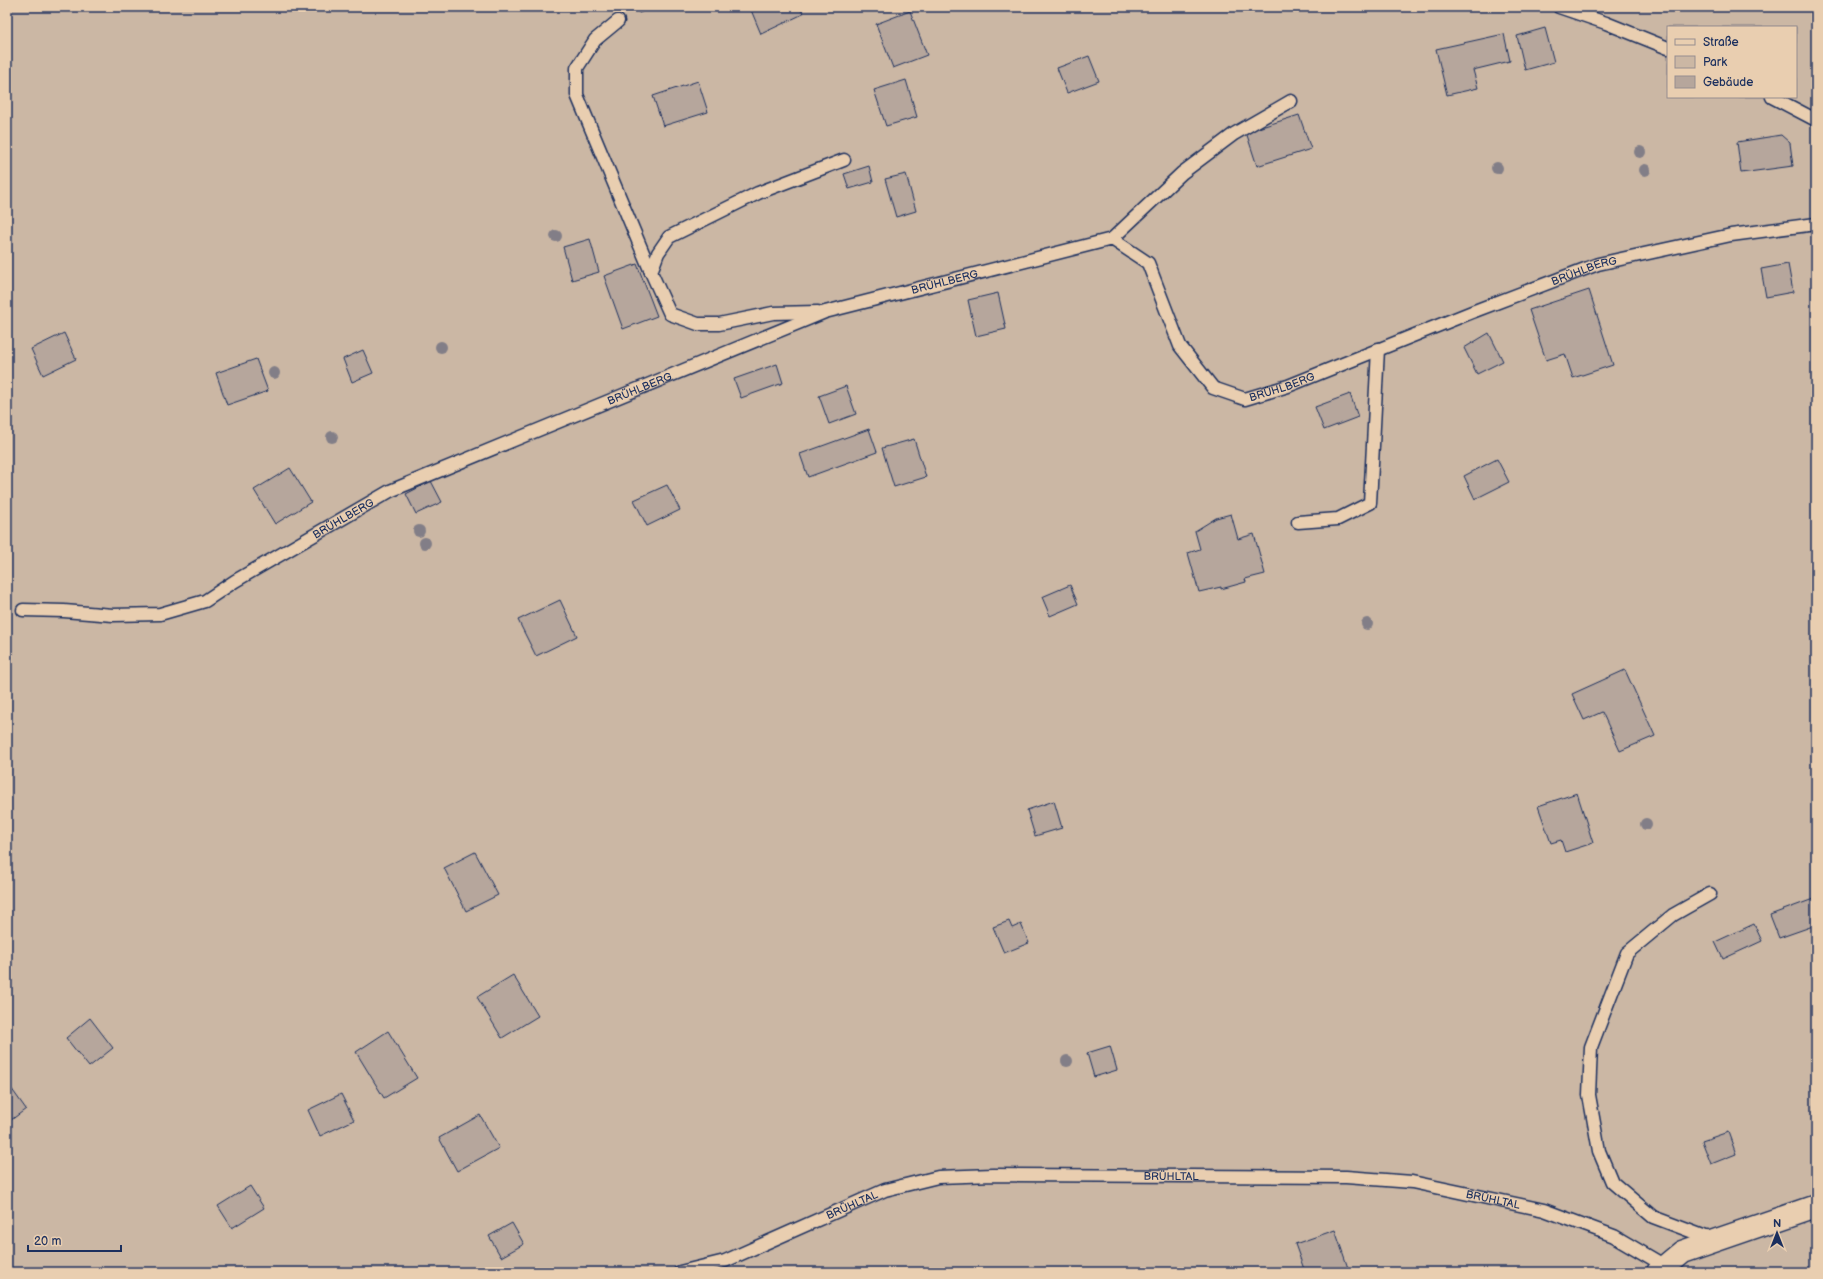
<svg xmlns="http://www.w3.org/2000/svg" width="1823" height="1279" font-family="'Balsamiq Sans',sans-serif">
	<rect width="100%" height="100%" fill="#e9ceb0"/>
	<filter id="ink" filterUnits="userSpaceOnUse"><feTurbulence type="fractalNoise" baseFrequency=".025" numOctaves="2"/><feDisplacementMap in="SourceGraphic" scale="8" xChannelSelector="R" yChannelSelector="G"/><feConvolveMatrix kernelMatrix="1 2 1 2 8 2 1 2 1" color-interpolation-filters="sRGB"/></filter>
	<g filter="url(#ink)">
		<path fill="#cbb7a4" stroke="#737381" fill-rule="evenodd" d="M7 7H1816V1272H7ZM1668 27H1796V97H1668Z"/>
		<path fill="#b6a69c" stroke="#1b2f5e" d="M637 7H654L639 13Z
			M757 7H800L803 14 761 34 751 10Z
			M910 11 927 55 893 68 876 24Z
			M1545 28 1554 62 1525 70 1517 36Z
			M1504 34 1510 61 1473 70 1478 88 1447 95 1436 49Z
			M1089 56 1099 81 1067 93 1057 68Z
			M906 80 917 117 886 126 874 90Z
			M698 81 708 112 663 126 653 96Z
			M1299 115 1311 149 1257 166 1246 132Z
			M1781 135 1790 143 1793 166 1741 173 1737 142Z
			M869 166 873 182 849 189 844 174Z
			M906 174 916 211 896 217 885 179Z
			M590 239 599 272 572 280 563 247Z
			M637 264 657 316 623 329 604 276Z
			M1788 264 1793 292 1766 297 1761 269Z
			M1589 290 1613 365 1573 378 1565 354 1546 360 1529 310Z
			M998 293 1006 329 976 336 968 300Z
			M64 333 76 359 43 375 31 349Z
			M1489 333 1503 361 1477 374 1464 348Z
			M363 350 373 373 352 382 343 359Z
			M256 359 268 391 227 405 216 373Z
			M777 364 783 383 741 398 734 379Z
			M846 386 856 414 829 424 819 396Z
			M1350 394 1358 417 1324 430 1315 407Z
			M869 429 877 452 808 477 800 454Z
			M914 439 926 477 894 487 882 448Z
			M1497 459 1509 482 1475 499 1464 476Z
			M290 468 311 502 275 524 254 490Z
			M431 481 442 502 416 514 406 494Z
			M667 485 680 510 647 526 634 500Z
			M1231 514 1238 539 1254 534 1265 574 1245 579 1246 582 1221 589V587L1199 592 1188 553 1200 549 1195 531 1216 518Z
			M1070 585 1078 604 1050 616 1042 597Z
			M560 600 577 636 536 656 518 620Z
			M1625 670 1655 736 1620 751 1602 712 1584 720 1572 694Z
			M1577 793 1593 843 1565 852 1561 840 1551 843 1538 806Z
			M1054 801 1062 828 1035 836 1027 810Z
			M475 852 498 895 466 911 444 868Z
			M1816 898V925L1779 938 1770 915Z
			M1009 921 1012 928 1021 924 1029 943 1004 953 993 927Z
			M1754 924 1762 941 1723 959 1715 942Z
			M513 975 538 1016 502 1038 477 997Z
			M90 1018 113 1048 89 1067 66 1038Z
			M388 1031 417 1078 384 1098 356 1052Z
			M1110 1046 1117 1070 1094 1077 1087 1053Z
			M11 1088 26 1109 7 1123V1091Z
			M341 1094 354 1120 320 1136 308 1110Z
			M480 1115 499 1148 457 1171 439 1138Z
			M1728 1132 1736 1154 1711 1164 1702 1141Z
			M250 1186 264 1208 232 1228 218 1206Z
			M512 1223 524 1244 501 1257 489 1236Z
			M1335 1230 1349 1271 1305 1272 1295 1244Z"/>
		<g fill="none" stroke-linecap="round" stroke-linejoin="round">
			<defs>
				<g id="lane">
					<path d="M1559 7 1606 23 1668 48"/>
					<path d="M618 21 595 40 577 68V95L651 272 670 314 698 324H719L773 313 818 312"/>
					<path d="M1772 97 1816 120"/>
					<path d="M1112 239 1182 173 1234 134 1291 101"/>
					<path d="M651 272 658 253 669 237 758 193 844 160"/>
					<path d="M1298 522 1338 519 1370 503 1378 349"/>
					<path id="s1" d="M23 610 64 611 113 615 160 614 205 601 235 581 390 491 825 312 1112 239 1148 263 1180 346 1213 388 1245 399 1288 386 1472 312 1598 264 1731 235 1816 224"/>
					<path d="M1710 894 1673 915 1627 953 1591 1047 1589 1095 1599 1151 1612 1182 1653 1217 1714 1240"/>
					<path id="s2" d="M680 1272 725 1261 885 1190 938 1177 993 1175 1346 1177 1412 1182 1544 1210 1614 1236 1665 1266"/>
				</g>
				<path id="street" d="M1658 1272 1682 1252 1816 1206"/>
			</defs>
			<use href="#lane" stroke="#1b2f5e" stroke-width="15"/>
			<use href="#street" stroke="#1b2f5e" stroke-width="25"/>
			<use href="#lane" stroke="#e9ceb0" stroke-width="12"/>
			<use href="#street" stroke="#e9ceb0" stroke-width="22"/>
		</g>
		<g fill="#827e87">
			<circle cx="1640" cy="152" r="6"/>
			<circle cx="1497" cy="168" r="6"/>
			<circle cx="1645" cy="170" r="6"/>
			<circle cx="556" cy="236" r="6"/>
			<circle cx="441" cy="347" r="6"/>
			<circle cx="274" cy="373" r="6"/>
			<circle cx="332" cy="437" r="6"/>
			<circle cx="419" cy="531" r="6"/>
			<circle cx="425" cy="543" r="6"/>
			<circle cx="1367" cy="624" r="6"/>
			<circle cx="1646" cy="824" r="6"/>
			<circle cx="1067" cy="1061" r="6"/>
		</g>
	</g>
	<g text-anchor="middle" stroke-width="4" stroke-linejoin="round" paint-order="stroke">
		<g font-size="11" fill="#1b2f5e" stroke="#e9ceb0">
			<text dy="4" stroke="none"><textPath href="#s1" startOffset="1748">BRÜHLBERG</textPath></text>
			<text dy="4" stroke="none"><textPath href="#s1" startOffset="993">BRÜHLBERG</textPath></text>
			<text dy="4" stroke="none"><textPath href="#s1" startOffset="1424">BRÜHLBERG</textPath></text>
			<text dy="4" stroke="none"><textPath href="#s1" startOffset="669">BRÜHLBERG</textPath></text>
			<text dy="4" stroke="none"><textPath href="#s1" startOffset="345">BRÜHLBERG</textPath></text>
			<text dy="4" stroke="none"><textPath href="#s2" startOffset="509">BRÜHLTAL</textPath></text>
			<text dy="4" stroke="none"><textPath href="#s2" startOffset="833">BRÜHLTAL</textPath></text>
			<text dy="4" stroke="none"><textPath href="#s2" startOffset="185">BRÜHLTAL</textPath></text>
		</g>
	</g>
	<rect width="1823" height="1279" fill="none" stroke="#e9ceb0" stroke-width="24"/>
	<rect x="12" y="12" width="1799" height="1255" fill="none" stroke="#1b2f5e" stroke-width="1.5" filter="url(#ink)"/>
	<rect x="1667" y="26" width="130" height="72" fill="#e9ceb0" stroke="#978e8f"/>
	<rect x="1675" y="39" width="20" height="6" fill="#e9ceb0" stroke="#978e8f"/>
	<text x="1703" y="46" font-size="12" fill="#1b2f5e">Straße</text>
	<rect x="1675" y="56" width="20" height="12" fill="#cbb7a4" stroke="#978e8f"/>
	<text x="1703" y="66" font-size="12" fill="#1b2f5e">Park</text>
	<rect x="1675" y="76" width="20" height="12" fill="#b6a69c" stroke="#978e8f"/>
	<text x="1703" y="86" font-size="12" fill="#1b2f5e">Gebäude</text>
	<g transform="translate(1777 1233)" stroke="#e9ceb0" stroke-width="3" paint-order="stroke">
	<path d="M0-3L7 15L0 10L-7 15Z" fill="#1b2f5e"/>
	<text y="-6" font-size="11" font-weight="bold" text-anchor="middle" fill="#1b2f5e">N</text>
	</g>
	<path d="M28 1245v6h93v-6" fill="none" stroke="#1b2f5e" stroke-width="2"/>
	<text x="34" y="1245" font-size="12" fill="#1b2f5e" stroke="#e9ceb0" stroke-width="3" paint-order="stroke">20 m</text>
</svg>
